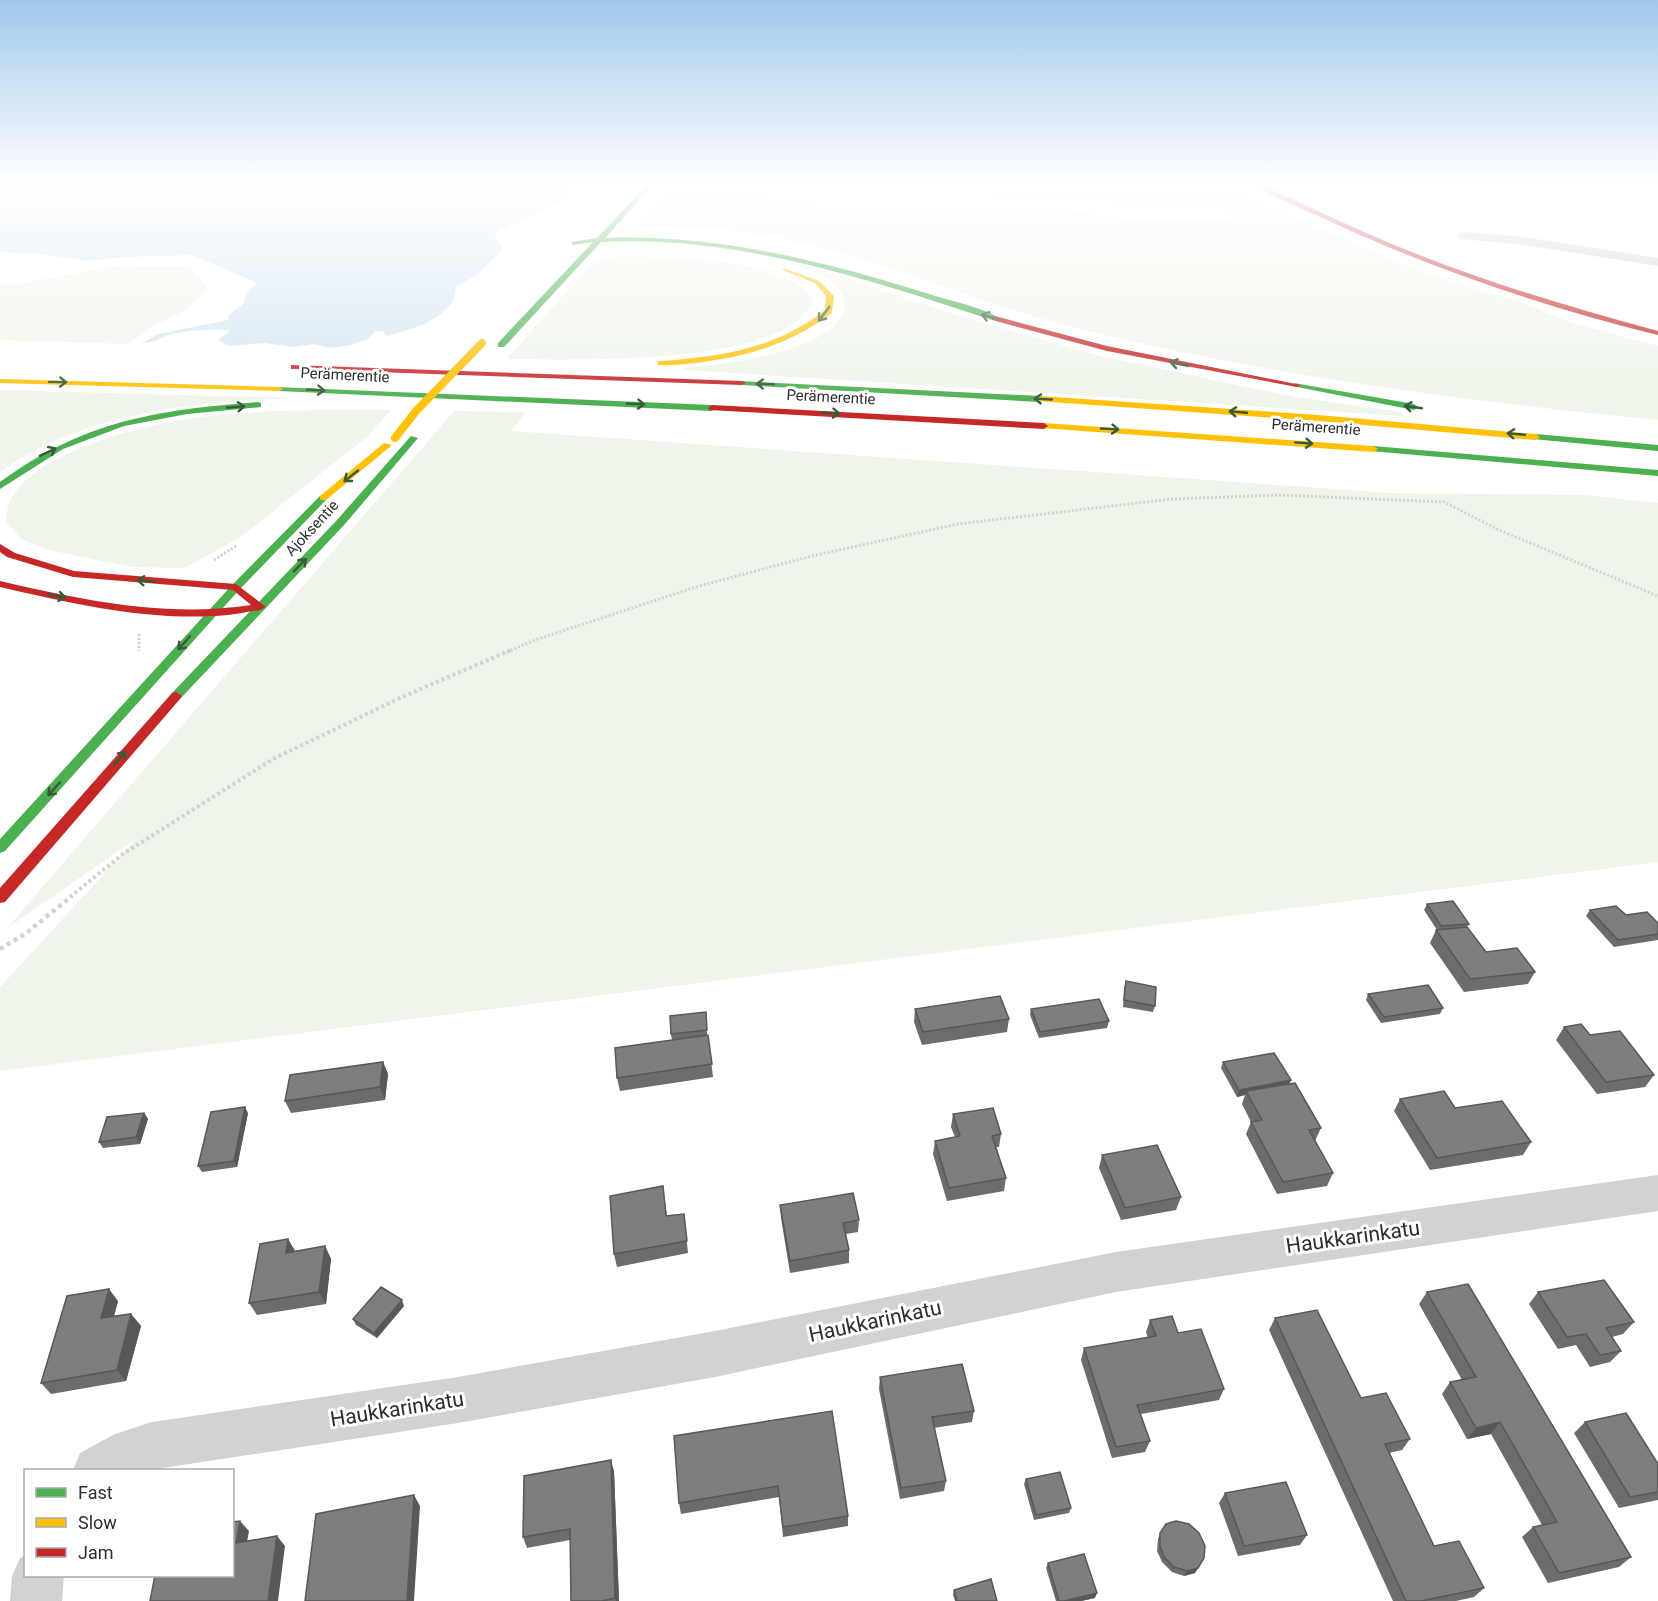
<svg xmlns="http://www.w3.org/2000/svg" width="1658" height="1601" font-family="Roboto,sans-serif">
	<rect width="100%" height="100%" fill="#fff"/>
	<path fill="#eff5ea" d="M673 183H697L744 188 782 200 868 210 976 207 1075 211 1131 219 1196 222 1230 219 1220 204 1182 210H1159L1065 199 1014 200 975 196 974 191 977 190 943 191 873 198 792 183H1228L1284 213 1401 263 1458 284 1520 302 1573 323 1658 346V420C1456 400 1254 374 1057 323 974 301 895 266 812 245 755 230 694 225 635 226Z
		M622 256C672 257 780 257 813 298 794 369 568 359 507 359L590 265 602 259Z
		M769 259 814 268 960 316 1101 356 1295 397 1401 412 1403 416 685 370 684 368C719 365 840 352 844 306 846 272 794 266 769 259Z
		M123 265 191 267 208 289 186 310 158 323 128 344 0 340V284L21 283Z
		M0 390 296 398C195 402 85 411 0 472Z
		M391 410 368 436 241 537 184 568 131 567 48 550 21 539 6 521C7 514 7 505 11 499 24 475 51 461 76 450 176 407 283 410 391 410Z
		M454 411 526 412 511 431 1391 493 1584 495 1658 503V862L0 1071V987L137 838 6 929Z"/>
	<path fill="#d6e6f2" d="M0 183H577L578 184 577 187 559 203 498 231 494 235 502 246V250L478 274 456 287C455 293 454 301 450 305 434 324 409 330 386 336L383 331H376L368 339 350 345 331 348 314 344 294 347 265 343 229 346 218 340 230 331C219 328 177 331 166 336 155 340 157 342 143 343L158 334 228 320 229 315 243 304 247 293 257 283 192 255 125 257 87 261 43 254 0 252Z"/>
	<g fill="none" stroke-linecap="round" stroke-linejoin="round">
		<path stroke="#d2d2d2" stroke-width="3" stroke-dasharray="2 2" stroke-linecap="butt" d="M214 560 236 546
			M139 634V651
			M507 652 535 640 699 586 816 555 958 524 1172 499 1279 495 1444 502 1499 530 1658 596"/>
		<path stroke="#d2d2d2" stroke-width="4" stroke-dasharray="3 3" stroke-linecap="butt" d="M70 897 123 854 273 759 402 697 511 650"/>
		<path stroke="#d2d2d2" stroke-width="4.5" stroke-dasharray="4 4" stroke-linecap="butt" d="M0 949 25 934 72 896"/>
		<path fill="#d2d2d2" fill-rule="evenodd" d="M1464 232 1517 236 1658 258V266L1517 244 1459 239 1457 236 1459 233Z
			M1658 1175V1211L1116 1292 715 1377 458 1423 150 1470H73L80 1453 115 1434 152 1422 458 1377 715 1331 1116 1252Z
			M26 1555V1576H64L62 1601H10L12 1576 20 1558Z"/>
		<path fill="#4caf50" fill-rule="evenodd" d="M649 183H655L605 238C715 234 825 261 929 294 950 301 982 307 999 318L992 320C866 278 735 235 601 242L504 347H498V343L593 242 573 245 571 242 597 238Z
			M739 381 1040 396 1044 399 1040 402 742 385 738 383Z
			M1294 383 1414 404 1418 407 1414 410 1297 387H1294Z
			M276 387 712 405 716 408 712 411 279 391H276Z
			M258 402 261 403V407L187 414 124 426 63 449 0 489V482C85 420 157 410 258 402Z
			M1536 434 1658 445V451L1533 439 1532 437Z
			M411 436 418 438 345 524 180 699H172L170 696 172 693 337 520Z
			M1373 446 1658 470V476L1370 451 1368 449Z
			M323 495 326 496V500L240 589 5 851 0 853V839L232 585 320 496Z"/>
		<path fill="#ffc107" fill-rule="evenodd" d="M783 268 819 281 834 296 832 313C791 344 746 357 695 363 683 364 670 366 658 365V361H661C723 356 775 349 825 310L826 296 815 283 783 270Z
			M0 379 279 387 283 389 279 391 0 383Z
			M1040 396 1318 415 1536 434 1540 437 1536 440 1318 421 1037 401 1036 399Z
			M1044 423 1373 446 1378 449 1373 452 1041 428V424Z
			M384 443 392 445 326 500H320V496Z"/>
		<path fill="#c62828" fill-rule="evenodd" d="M1251 183H1258C1307 205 1356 230 1407 250 1488 283 1573 308 1658 331V335C1545 307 1435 270 1329 221 1304 209 1274 199 1251 183Z
			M995 316 1107 346 1301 385 1297 387 1107 351 992 320V316Z
			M291 365 742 381 746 383 742 385 294 369H291Z
			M712 405 1044 423 1048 426 1044 429 709 410 708 408Z
			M0 544 15 553 74 571 236 584 266 607 260 610C245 612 230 616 214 616 142 620 70 603 0 587V581C82 600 166 618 251 605L233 590 73 577 7 557 0 552Z
			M176 692 182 696 180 699 5 902 0 903V888L172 693Z"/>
		<path stroke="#ffc107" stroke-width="8" d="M395 438 416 411 482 343"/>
	</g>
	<path fill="#6c6c6c" d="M1427 904 1469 924 1467 927 1486 952 1535 972 1528 984 1464 992 1430 943 1436 930H1437L1424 910Z
		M1590 910 1626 915 1658 923V940L1614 947 1586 916Z
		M1126 981 1155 1006 1153 1012 1123 1007 1124 988Z
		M1368 994 1443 1008 1440 1014 1381 1023 1366 1000Z
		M915 1009 1009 1019 1007 1032 922 1045 914 1022Z
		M1031 1009 1109 1021 1107 1028 1039 1038 1030 1015Z
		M706 1012 707 1035H708L713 1077 620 1091 617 1078 672 1040 671 1034Z
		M1564 1027 1590 1035 1654 1075 1645 1087 1597 1094 1556 1040Z
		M383 1062 388 1074 385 1100 291 1113 285 1101Z
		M1223 1062 1290 1084 1321 1128 1315 1141 1333 1173 1327 1186 1277 1194 1246 1134 1251 1122 1242 1104 1245 1095 1237 1097 1221 1068Z
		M1400 1099 1455 1108 1531 1142 1523 1155 1430 1170 1394 1111Z
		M144 1113 148 1119 140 1144 103 1148 99 1142Z
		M248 1113 237 1167 202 1172 198 1166Z
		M953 1114 1001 1134 999 1147H996L1006 1178 1004 1191 947 1201 933 1154 935 1141 955 1137 951 1127Z
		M1102 1155 1181 1197 1176 1210 1121 1220 1099 1168Z
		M663 1186 667 1216 684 1214 688 1253 617 1267 614 1254Z
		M780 1205 859 1220 858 1232 846 1234 849 1250V1263L790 1273 781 1218Z
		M288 1239 295 1251 325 1246 331 1259 326 1304 257 1315 249 1303Z
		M1427 1292 1631 1557 1619 1567 1548 1583 1522 1537 1533 1527 1542 1525 1491 1434 1467 1439 1442 1394 1450 1382 1462 1380 1419 1304Z
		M1538 1292 1634 1322 1623 1334 1612 1337 1621 1351 1610 1362 1590 1367 1576 1345 1558 1349 1529 1304Z
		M118 1301 114 1316 131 1314 141 1326 126 1381 51 1394 41 1383Z
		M404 1306 377 1338 356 1325 353 1319Z
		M1275 1318 1361 1398 1410 1439 1402 1450 1389 1453 1434 1546 1484 1588 1474 1597 1456 1601H1393L1269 1330Z
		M1150 1320 1178 1333 1224 1389 1219 1400 1141 1414 1150 1441 1145 1452 1112 1458 1081 1360 1084 1348 1148 1338 1146 1332Z
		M880 1377 974 1411 972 1422 934 1428 946 1481 944 1491 900 1499 879 1389Z
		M1585 1422 1658 1464V1500L1619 1508 1574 1433Z
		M674 1436 848 1516V1526L783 1537 779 1497 681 1514 679 1503Z
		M614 1471 619 1601H571L570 1540 527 1548 523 1537Z
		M1026 1479 1071 1508 1069 1513 1034 1520 1024 1484Z
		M1225 1493 1307 1535 1300 1545 1238 1556 1219 1503Z
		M1160 1533 1201 1563 1195 1573 1184 1576 1172 1572 1162 1562 1157 1551 1158 1539Z
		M1048 1563 1095 1598 1081 1601H1056L1046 1568Z
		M954 1590 997 1601H955L953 1595Z"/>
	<path fill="#585858" d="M383 1062 388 1074 385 1100 380 1087Z
		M1291 1080 1288 1087 1246 1091 1245 1095 1237 1097 1239 1090Z
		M245 1107 248 1113 237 1167 234 1161Z
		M144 1113 148 1119 140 1144 136 1137Z
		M288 1239 295 1251 286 1253Z
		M325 1246 331 1259 326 1304 319 1292Z
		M109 1289 118 1301 110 1330 101 1318Z
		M402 1300 404 1306 377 1338 374 1333Z
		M131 1314 141 1326 126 1381 117 1370Z
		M1500 1422 1491 1434 1467 1439 1476 1428Z
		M611 1460 614 1471 619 1601H616L615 1598Z
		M414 1495 420 1506 414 1601H407Z
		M240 1521 249 1531 245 1553 236 1543Z
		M277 1536 285 1546 278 1601H268Z
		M1204 1558 1195 1573 1184 1576 1187 1571Z
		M1097 1593 1095 1598 1081 1601H1064Z"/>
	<path fill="#7e7e7e" stroke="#585858" stroke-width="1.5" d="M1453 901 1469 924 1441 926 1427 904Z
		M1616 906 1626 915 1647 912 1658 923V934L1618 940 1590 910Z
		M1467 927 1486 952 1517 948 1535 972 1470 979 1436 930Z
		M1126 981 1156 987 1155 1006 1124 1000Z
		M1428 985 1443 1008 1384 1017 1368 994Z
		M1000 996 1009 1019 923 1032 915 1009Z
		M1099 999 1109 1021 1040 1032 1031 1009Z
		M706 1012 707 1030 671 1034 670 1016Z
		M1581 1024 1590 1035 1620 1031 1654 1075 1606 1082 1564 1027Z
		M708 1035 712 1064 617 1078 615 1048Z
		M1274 1053 1291 1080 1239 1090 1223 1062Z
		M383 1062 380 1087 285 1101 290 1075Z
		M1295 1083 1321 1128 1309 1130 1333 1173 1283 1182 1251 1122 1262 1120 1246 1091Z
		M1444 1091 1455 1108 1502 1101 1531 1142 1437 1158 1400 1099Z
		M245 1107 234 1161 198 1166 211 1112Z
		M993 1108 1001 1134 992 1136 1006 1178 949 1188 935 1141 960 1136 953 1114Z
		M144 1113 136 1137 99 1142 107 1117Z
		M1157 1145 1181 1197 1125 1208 1102 1155Z
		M663 1186 666 1216 684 1214 687 1241 614 1254 610 1196Z
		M853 1193 859 1220 843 1223 849 1250 790 1261 780 1205Z
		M288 1239 286 1253 325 1246 319 1292 249 1303 260 1244Z
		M1604 1280 1634 1322 1606 1328 1621 1351 1600 1355 1586 1334 1567 1337 1538 1292Z
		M1468 1284 1631 1557 1559 1573 1533 1527 1557 1522 1500 1422 1476 1428 1450 1382 1476 1377 1427 1292Z
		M381 1287 402 1300 374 1333 353 1319Z
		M109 1289 101 1318 131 1314 117 1370 41 1383 67 1296Z
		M1317 1310 1361 1398 1386 1393 1410 1439 1385 1444 1434 1546 1459 1541 1484 1588 1421 1601H1406L1275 1318Z
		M1172 1316 1178 1333 1201 1329 1224 1389 1137 1405 1150 1441 1116 1447 1084 1348 1156 1336 1150 1320Z
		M962 1364 974 1411 932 1417 946 1481 901 1488 880 1377Z
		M832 1411 848 1516 783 1527 778 1486 679 1503 674 1436Z
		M1626 1413 1658 1464V1492L1630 1497 1585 1422Z
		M611 1460 615 1598 602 1601H571L570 1529 523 1537 524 1476Z
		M1060 1472 1071 1508 1036 1515 1026 1479Z
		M1286 1482 1307 1535 1244 1546 1225 1493Z
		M414 1495 407 1601H305L316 1514Z
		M240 1521 236 1543 277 1536 268 1601H150L155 1575H232V1522Z
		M1176 1521 1189 1524 1199 1533 1205 1546 1204 1558 1198 1568 1187 1571 1174 1567 1164 1557 1160 1546V1533L1166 1524Z
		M1084 1554 1097 1593 1064 1601H1059L1048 1563Z
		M991 1579 997 1601H957L954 1590Z"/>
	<defs><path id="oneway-shaft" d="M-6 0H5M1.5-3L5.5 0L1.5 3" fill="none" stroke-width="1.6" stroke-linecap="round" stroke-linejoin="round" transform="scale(1.5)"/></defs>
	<g stroke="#385a39">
		<use href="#oneway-shaft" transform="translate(824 314) rotate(127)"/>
		<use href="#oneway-shaft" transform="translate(990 317) rotate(-163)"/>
		<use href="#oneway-shaft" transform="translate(1179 364) rotate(-169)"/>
		<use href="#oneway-shaft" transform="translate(58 382) rotate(1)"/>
		<use href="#oneway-shaft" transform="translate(765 384) rotate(-178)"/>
		<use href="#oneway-shaft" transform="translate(316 390) rotate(3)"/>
		<use href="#oneway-shaft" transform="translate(1043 399) rotate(-177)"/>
		<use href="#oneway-shaft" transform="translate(636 404) rotate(3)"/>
		<use href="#oneway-shaft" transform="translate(236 407) rotate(-4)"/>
		<use href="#oneway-shaft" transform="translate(1413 407) rotate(-172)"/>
		<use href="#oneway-shaft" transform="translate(1238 412) rotate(-175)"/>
		<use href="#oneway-shaft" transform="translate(831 413) rotate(3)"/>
		<use href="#oneway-shaft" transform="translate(1110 429) rotate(3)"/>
		<use href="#oneway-shaft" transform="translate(1516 434) rotate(-175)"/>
		<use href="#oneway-shaft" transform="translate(1304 443) rotate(4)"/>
		<use href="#oneway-shaft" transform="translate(48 452) rotate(-26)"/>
		<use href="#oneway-shaft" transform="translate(351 476) rotate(142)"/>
		<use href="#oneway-shaft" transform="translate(300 565) rotate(-46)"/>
		<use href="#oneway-shaft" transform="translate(146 581) rotate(-175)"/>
		<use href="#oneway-shaft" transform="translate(57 596) rotate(10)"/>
		<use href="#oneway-shaft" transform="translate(184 643) rotate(132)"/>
		<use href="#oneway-shaft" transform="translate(120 758) rotate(-50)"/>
		<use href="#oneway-shaft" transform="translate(54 789) rotate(132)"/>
	</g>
	<linearGradient id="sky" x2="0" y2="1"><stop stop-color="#a1c8ec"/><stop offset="0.45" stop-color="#fff"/><stop offset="1" stop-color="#fff" stop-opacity="0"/></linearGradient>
	<rect width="1658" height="407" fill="url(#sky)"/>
	<g text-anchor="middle" stroke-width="6" stroke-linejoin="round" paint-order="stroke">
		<g font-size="15" fill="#2d2d2d" stroke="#fff">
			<text transform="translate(345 375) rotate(3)" y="5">Perämerentie</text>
			<text transform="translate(831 397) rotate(3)" y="5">Perämerentie</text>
			<text transform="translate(1316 427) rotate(4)" y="5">Perämerentie</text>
			<text transform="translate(312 528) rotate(-47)" y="5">Ajoksentie</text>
		</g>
		<g font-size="21" fill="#2d2d2d" stroke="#fff">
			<text transform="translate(1353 1237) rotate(-8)" y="7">Haukkarinkatu</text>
			<text transform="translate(875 1321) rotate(-12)" y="7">Haukkarinkatu</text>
			<text transform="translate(397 1409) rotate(-9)" y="7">Haukkarinkatu</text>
		</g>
	</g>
	<rect x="24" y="1469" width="210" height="108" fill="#ffffff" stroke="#ababab" stroke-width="1.5"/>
	<rect x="36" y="1488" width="30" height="9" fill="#4caf50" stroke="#ababab" stroke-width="1.5"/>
	<text x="78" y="1499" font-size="18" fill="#2d2d2d">Fast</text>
	<rect x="36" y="1518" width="30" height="9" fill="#ffc107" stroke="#ababab" stroke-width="1.5"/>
	<text x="78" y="1529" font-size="18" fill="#2d2d2d">Slow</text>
	<rect x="36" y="1548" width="30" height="9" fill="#c62828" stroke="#ababab" stroke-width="1.5"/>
	<text x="78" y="1559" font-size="18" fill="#2d2d2d">Jam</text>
</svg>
